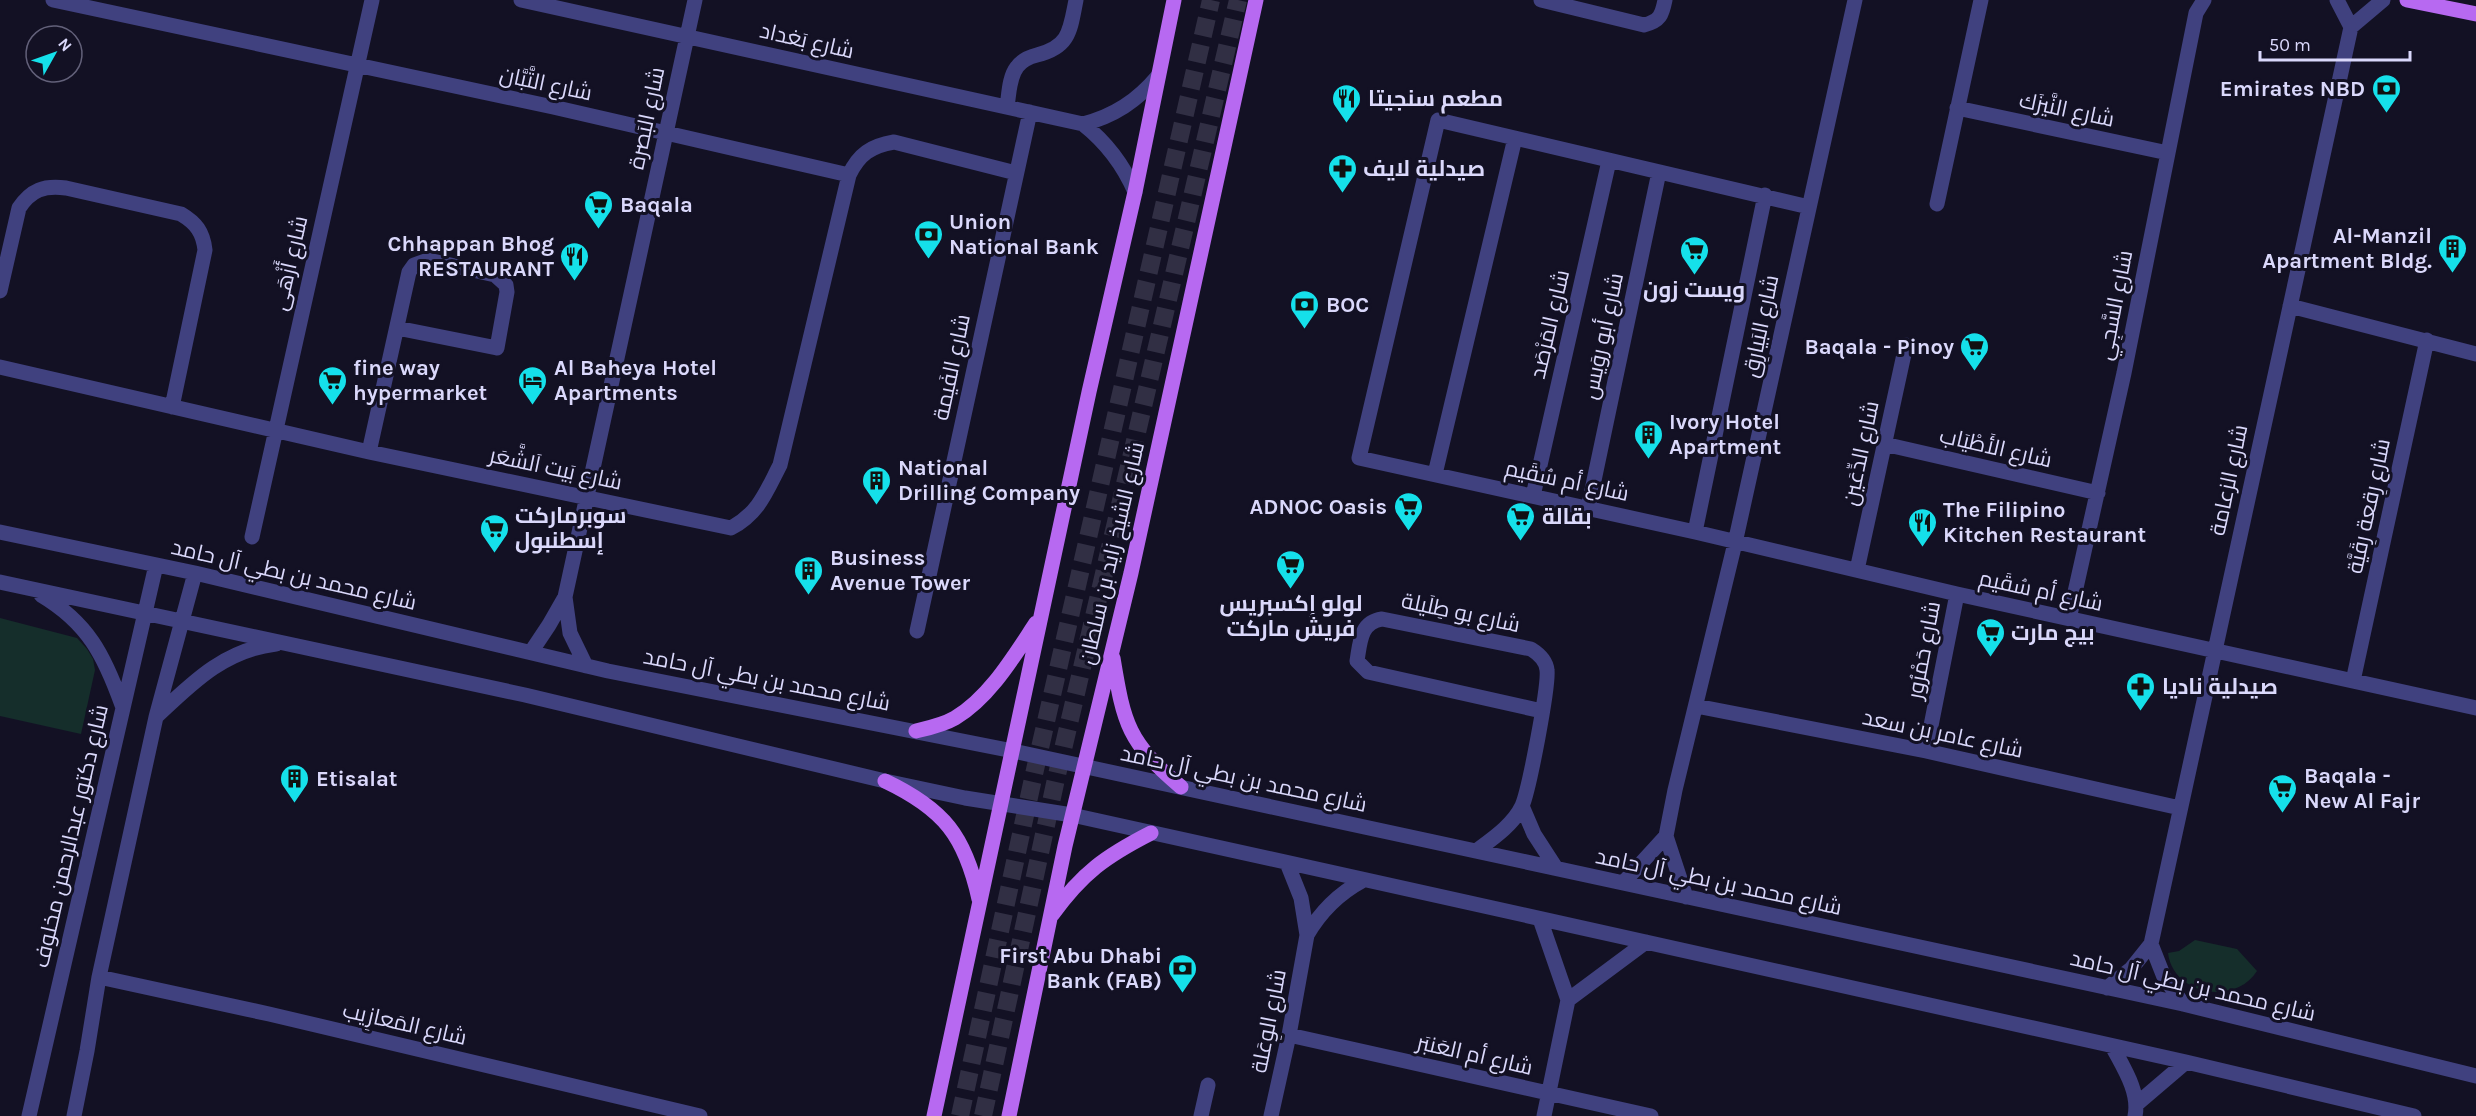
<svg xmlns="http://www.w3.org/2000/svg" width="2476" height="1116" font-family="Karla,Cairo,sans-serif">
	<rect width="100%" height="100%" fill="#131124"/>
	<path fill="#152e2b" d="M0 618 77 638 87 649 93 659 95 670 81 734 0 716Z
		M2195 940 2237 949 2257 971C2235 1006 2173 995 2168 953L2179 951Z"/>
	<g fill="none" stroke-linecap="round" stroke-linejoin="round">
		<path stroke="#312f44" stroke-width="18" stroke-dasharray="18 9" stroke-linecap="butt" d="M960 1116 1034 774 1211 0
			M983 1116 1056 779 1238 0"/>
		<path stroke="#40417f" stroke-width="15" d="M53 0 553 107 849 175
			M521 0 1083 124C1107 143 1123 164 1135 192
			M1541 0 1644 25C1660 21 1662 15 1665 0
			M2337 0 2351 27
			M1007 107C1009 94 1009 77 1017 67 1022 60 1029 57 1037 55 1070 47 1070 30 1076 0
			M1957 108 2168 153
			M1083 124C1114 116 1137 101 1158 76
			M1937 204 1981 0
			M1809 207 1438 120 1359 458 1695 532 1957 594 2476 708
			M0 291 19 208C31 190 44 185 66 188L181 214C196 223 203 232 205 250L172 407
			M2290 306 2476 354
			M0 367 369 452 731 528C759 513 766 492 780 465L849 175C859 154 871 146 894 142L1016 173
			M1884 444 2098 493
			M369 452 409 272 414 265 428 260 495 275 506 285 507 292 497 348 397 328
			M1435 474 1515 138
			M1533 496 1609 161
			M1588 509 1659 172
			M0 532 195 573 608 671 1013 751 2183 1004 2476 1076
			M1695 532 1765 195
			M252 537 372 0
			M1857 570 1906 345
			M0 582 525 695 885 781 965 798 1072 815 1326 871 2186 1062 2414 1116
			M41 595C88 623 104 655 122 705
			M565 597 570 633 586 666
			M2069 619 2124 373 2196 13 2204 0
			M917 631 1030 112
			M531 652 549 625 565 597 695 0
			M2353 681 2427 340
			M1696 706 1926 751 2180 808
			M156 717C192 683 224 650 276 644
			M1926 751 1957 594
			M1522 806 1534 834 1556 868
			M1476 851C1492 839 1513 825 1522 806 1529 790 1549 686 1547 670 1546 660 1539 654 1531 649L1382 619C1360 622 1360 643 1357 661L1368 672 1542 711
			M1623 883 1666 836
			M1686 897 1666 836 1675 790 1735 543 1855 0
			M1540 919 1568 1000 1544 1116
			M1307 935C1321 911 1338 894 1362 881
			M2151 944 2164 977 2183 1004
			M99 977 269 1014 700 1116
			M2107 988 2131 969 2151 944 2351 27 2383 0
			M1568 1000 1646 942
			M1289 1035 1651 1116
			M2112 1046C2123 1067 2140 1092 2135 1116
			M2138 1103 2186 1062
			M29 1116 156 565
			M74 1116 87 1051 99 977 156 717 195 573
			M1201 1116 1208 1085
			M1271 1116 1289 1035 1307 935 1301 898 1287 863"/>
		<path stroke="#b769f1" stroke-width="15" d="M2407 0 2476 14
			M1113 658C1124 725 1128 742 1181 787
			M916 731C929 728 943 725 955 718 990 697 1014 656 1036 623
			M885 781C944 809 965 836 979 899
			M1052 915C1082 873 1106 856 1151 833
			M934 1116 1089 392 1135 192 1174 0
			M1009 1116 1065 846 1131 573 1256 0"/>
	</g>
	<defs>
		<symbol id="bank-pin" viewBox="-11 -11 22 30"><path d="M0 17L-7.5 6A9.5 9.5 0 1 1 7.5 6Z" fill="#15e0ea" stroke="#131124"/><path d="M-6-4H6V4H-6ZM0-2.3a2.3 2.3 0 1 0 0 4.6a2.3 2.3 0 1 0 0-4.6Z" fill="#111"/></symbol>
		<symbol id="restaurant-pin" viewBox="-11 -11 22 30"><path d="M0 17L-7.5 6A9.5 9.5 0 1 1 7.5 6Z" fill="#15e0ea" stroke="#131124"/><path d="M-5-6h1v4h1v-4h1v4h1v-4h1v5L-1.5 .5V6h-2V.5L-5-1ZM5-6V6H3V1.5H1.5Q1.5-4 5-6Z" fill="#111"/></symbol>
		<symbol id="pharmacy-pin" viewBox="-11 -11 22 30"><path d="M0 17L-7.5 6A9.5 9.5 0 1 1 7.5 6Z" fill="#15e0ea" stroke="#131124"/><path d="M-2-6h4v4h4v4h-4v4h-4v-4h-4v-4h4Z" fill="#111"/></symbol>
		<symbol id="supermarket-pin" viewBox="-11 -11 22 30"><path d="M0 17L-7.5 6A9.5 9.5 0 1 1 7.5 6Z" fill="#15e0ea" stroke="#131124"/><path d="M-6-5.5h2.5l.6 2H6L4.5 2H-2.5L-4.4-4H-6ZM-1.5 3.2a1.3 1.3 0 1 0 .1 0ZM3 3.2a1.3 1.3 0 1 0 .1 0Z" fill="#111"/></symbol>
		<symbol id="building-pin" viewBox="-11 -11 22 30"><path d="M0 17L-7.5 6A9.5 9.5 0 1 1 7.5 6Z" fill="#15e0ea" stroke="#131124"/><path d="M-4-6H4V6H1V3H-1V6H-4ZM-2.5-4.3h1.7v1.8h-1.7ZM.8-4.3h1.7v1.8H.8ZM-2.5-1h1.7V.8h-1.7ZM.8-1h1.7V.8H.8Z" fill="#111"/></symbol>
		<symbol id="hotel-pin" viewBox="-11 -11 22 30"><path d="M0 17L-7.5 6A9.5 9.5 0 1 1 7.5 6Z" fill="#15e0ea" stroke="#131124"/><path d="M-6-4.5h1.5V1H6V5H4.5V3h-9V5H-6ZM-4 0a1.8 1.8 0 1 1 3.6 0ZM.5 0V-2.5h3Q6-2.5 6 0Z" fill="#111"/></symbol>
	</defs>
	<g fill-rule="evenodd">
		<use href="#bank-pin" x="2370" y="72" width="33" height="45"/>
		<use href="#restaurant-pin" x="1330" y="82" width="33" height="45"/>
		<use href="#pharmacy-pin" x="1326" y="152" width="33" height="45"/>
		<use href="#supermarket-pin" x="582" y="188" width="33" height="45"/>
		<use href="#bank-pin" x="912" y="218" width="33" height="45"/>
		<use href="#building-pin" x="2436" y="232" width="33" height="45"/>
		<use href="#supermarket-pin" x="1678" y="234" width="33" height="45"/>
		<use href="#restaurant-pin" x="558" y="240" width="33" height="45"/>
		<use href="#bank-pin" x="1288" y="288" width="33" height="45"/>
		<use href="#supermarket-pin" x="1958" y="330" width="33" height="45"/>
		<use href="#supermarket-pin" x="316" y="364" width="33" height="45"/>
		<use href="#hotel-pin" x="516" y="364" width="33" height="45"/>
		<use href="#building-pin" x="1632" y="418" width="33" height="45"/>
		<use href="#building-pin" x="860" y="464" width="33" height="45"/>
		<use href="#supermarket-pin" x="1392" y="490" width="33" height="45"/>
		<use href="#supermarket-pin" x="1504" y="500" width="33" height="45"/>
		<use href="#restaurant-pin" x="1906" y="506" width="33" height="45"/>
		<use href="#supermarket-pin" x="478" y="512" width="33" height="45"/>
		<use href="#supermarket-pin" x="1274" y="548" width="33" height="45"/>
		<use href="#building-pin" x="792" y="554" width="33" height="45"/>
		<use href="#supermarket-pin" x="1974" y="616" width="33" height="45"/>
		<use href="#pharmacy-pin" x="2124" y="670" width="33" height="45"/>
		<use href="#building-pin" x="278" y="762" width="33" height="45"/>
		<use href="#supermarket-pin" x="2266" y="772" width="33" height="45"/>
		<use href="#bank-pin" x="1166" y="952" width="33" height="45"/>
	</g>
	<g text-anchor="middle" stroke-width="6" stroke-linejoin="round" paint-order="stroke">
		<g font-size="22" fill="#dad8fb" stroke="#131124">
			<text transform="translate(807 40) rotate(13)" y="8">شارع بَغداد</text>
			<text transform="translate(546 83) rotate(12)" y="8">شارع التَّبَّان</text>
			<text transform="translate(2067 109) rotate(12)" y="8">شارع النَّيزَك</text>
			<text transform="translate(646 118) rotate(-78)" y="8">شارع البَصرة</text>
			<text transform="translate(289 263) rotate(-77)" y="8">شارع أَزْهَى</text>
			<text transform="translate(2114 305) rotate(-79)" y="8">شارع السَّجِي</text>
			<text transform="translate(1549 324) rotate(-77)" y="8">شارع المَرْصَد</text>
			<text transform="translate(1760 326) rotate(-78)" y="8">شارع البَيارِق</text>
			<text transform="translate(1602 336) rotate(-78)" y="8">شارع أبو روَيس</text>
			<text transform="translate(951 367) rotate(-78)" y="8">شارع الفَيمة</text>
			<text transform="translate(1996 447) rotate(13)" y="8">شارع الأَطْيَاب</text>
			<text transform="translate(1860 453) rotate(-78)" y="8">شارع الدِّعَين</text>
			<text transform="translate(556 468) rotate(12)" y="8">شارع بَيت اَلشَّعَر</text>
			<text transform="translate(1567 480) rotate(12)" y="8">شارع أم سُقَيم</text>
			<text transform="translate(2228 480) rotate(-78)" y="8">شارع الزعامة</text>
			<text transform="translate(2368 506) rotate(-78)" y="8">شارع رِقعة رِقَيَّة</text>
			<text transform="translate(1111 553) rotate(-77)" y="8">شارع الشيخ زايد بن سلطان</text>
			<text transform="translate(294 574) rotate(13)" y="8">شارع محمد بن بطي آل حامد</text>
			<text transform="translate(2041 590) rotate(12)" y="8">شارع أم سُقَيم</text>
			<text transform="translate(1461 612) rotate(12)" y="8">شارع بو طِلَيلة</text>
			<text transform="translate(1923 650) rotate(-79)" y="8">شارع حَمْرُور</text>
			<text transform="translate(767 679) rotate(11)" y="8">شارع محمد بن بطي آل حامد</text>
			<text transform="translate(1943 733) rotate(12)" y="8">شارع عامر بن سعد</text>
			<text transform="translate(1244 778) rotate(12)" y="8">شارع محمد بن بطي آل حامد</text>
			<text transform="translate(70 836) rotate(-77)" y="8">شارع دكتور عبدالرحمن مخلوف</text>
			<text transform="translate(1719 881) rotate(12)" y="8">شارع محمد بن بطي آل حامد</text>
			<text transform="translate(2193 985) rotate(13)" y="8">شارع محمد بن بطي آل حامد</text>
			<text transform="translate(1268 1021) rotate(-79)" y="8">شارع الوِعَلة</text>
			<text transform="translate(405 1023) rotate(13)" y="8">شارع المَعازِيب</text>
			<text transform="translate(1475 1054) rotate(13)" y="8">شارع أم العَنبَر</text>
		</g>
		<g font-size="22" font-weight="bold" fill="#dad8fb" stroke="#131124" text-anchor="start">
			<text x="2365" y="96" text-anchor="end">Emirates NBD</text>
			<text x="1368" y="106">مطعم سنجيتا</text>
			<text x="1363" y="176">صيدلية لايف</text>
			<text x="620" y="212">Baqala</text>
			<text x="949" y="229">Union<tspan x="949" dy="25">National Bank</tspan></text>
			<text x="2432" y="243" text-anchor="end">Al-Manzil<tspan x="2432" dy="25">Apartment Bldg.</tspan></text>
			<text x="554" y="251" text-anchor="end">Chhappan Bhog<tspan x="554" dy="25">RESTAURANT</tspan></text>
			<text x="1694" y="297" text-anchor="middle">ويست زون</text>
			<text x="1326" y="312">BOC</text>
			<text x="1954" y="354" text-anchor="end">Baqala - Pinoy</text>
			<text x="353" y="375">fine way<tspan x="353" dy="25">hypermarket</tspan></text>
			<text x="554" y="375">Al Baheya Hotel<tspan x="554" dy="25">Apartments</tspan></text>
			<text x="1669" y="429">Ivory Hotel<tspan x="1669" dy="25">Apartment</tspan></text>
			<text x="898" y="475">National<tspan x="898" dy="25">Drilling Company</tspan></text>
			<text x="1387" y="514" text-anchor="end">ADNOC Oasis</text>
			<text x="1943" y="517">The Filipino<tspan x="1943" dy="25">Kitchen Restaurant</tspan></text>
			<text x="515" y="523">سوبرماركت<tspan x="515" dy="25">إسطنبول</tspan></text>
			<text x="1542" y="524">بقالة</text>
			<text x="830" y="565">Business<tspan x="830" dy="25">Avenue Tower</tspan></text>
			<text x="1291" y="611" text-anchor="middle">لولو إكسبريس<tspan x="1291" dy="25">فريش ماركت</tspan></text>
			<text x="2011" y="640">بيج مارت</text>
			<text x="2162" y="694">صيدلية ناديا</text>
			<text x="2304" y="783">Baqala -<tspan x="2304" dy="25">New Al Fajr</tspan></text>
			<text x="316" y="786">Etisalat</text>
			<text x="1162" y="963" text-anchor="end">First Abu Dhabi<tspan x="1162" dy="25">Bank (FAB)</tspan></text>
		</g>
	</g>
	<g transform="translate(54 54) rotate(50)"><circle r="28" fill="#131124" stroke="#63617a" stroke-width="1.5"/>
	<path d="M0-4.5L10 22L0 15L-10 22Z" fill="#15e0ea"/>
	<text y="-9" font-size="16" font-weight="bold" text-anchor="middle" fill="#dad8fb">N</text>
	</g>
	<path d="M2260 51v9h150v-9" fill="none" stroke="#dad8fb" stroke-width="3"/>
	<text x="2269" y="51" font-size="18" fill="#dad8fb" stroke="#131124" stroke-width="4.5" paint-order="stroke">50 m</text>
</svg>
